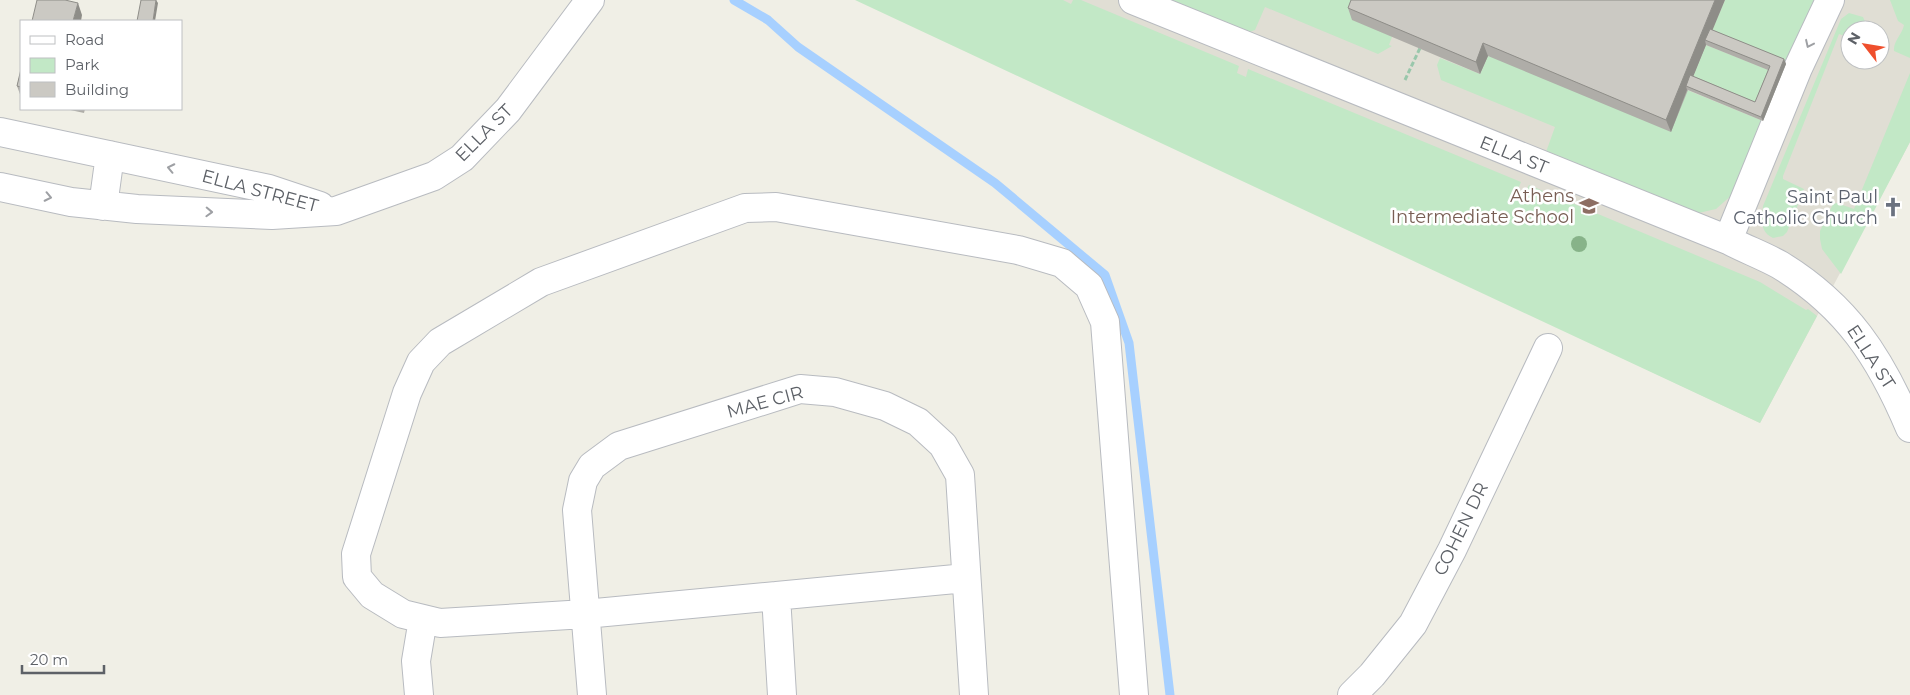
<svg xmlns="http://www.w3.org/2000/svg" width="1910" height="695" font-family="Montserrat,sans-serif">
	<rect width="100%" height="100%" fill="#f0efe6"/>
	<path fill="#e0ded4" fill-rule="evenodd" d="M864 0H1910V142L1760 423ZM1850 30H1880V60H1850Z"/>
	<path fill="#c2e8c6" d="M855 0H1063L1071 4 1073 0H1081L1239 66 1237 73 1246 77 1248 69 1521 182 1518 189 1525 193 1529 185 1760 282 1806 310 1808 309 1817 316 1760 423Z
		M1167 0H1355L1392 37 1389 45 1392 46 1378 54 1265 7 1255 30 1247 33Z
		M1725 0H1815L1788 64 1711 33Z
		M1890 0H1910V58L1894 51C1893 41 1902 35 1904 25L1898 21Z
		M1849 13 1863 17 1866 24V30H1850V38L1839 34 1783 176V179L1804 189 1787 232 1783 236 1773 238C1759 231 1762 219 1763 206L1841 19Z
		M1706 45 1771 71 1756 106 1692 79Z
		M1488 56 1687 90 1763 121 1733 194 1716 209 1694 214 1546 152 1555 127 1441 80 1437 65 1440 58 1480 74Z
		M1910 73V142L1841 274 1822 249 1820 239V231L1833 204 1837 203 1854 209Z"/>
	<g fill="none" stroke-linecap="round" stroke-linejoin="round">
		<path stroke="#a7d0ff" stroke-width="9" d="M734 0 768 20 798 47 995 183 1105 275 1129 343 1170 695"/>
		<defs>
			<path id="minor" d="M1133 0 1728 240C1745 249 1764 256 1780 265 1847 306 1880 357 1910 428
				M0 132 269 189 320 206
				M0 187 71 202 137 209 272 215 336 211 434 176 462 158 508 110 590 0
				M103 206 110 155
				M1728 240 1798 68 1830 0
				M966 578 585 614 440 623 403 614 372 595 357 577 356 554 407 393 421 362 440 342 541 282 745 208 776 207 1018 250 1062 263 1089 286 1105 322 1134 695
				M776 596 782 695
				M419 695 416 661 423 619
				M592 695 577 510 583 481 592 466 619 446 800 389 835 392 885 406 918 422 943 445 960 475 974 695
				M1352 695 1372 675 1413 624 1452 550 1548 348"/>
		</defs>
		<use href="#minor" stroke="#b8bbc0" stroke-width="30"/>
		<path stroke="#99c7ab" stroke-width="3" stroke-dasharray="5 2.5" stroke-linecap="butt" d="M1405 80 1420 48"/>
		<use href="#minor" stroke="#fff" stroke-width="28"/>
	</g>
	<circle fill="#87b389" cx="1579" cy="244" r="8"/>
	<path fill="#afada8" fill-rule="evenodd" d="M1348 8 1712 30 1784 59 1786 64 1763 121 1688 90 1671 132 1488 56 1480 74 1352 20ZM1706 45 1768 70 1755 102 1693 76Z
		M21 69V97L17 86Z
		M66 109H85L84 113Z"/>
	<path fill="#8e8d88" d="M156 0 158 3 155 21H153Z
		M1715 0H1725L1708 41 1705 40 1706 45 1689 87 1686 86 1687 90 1671 132 1666 120Z
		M78 3 82 15 81 21H73Z
		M1483 43 1488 56 1480 74 1476 62Z
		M1784 59 1786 64 1763 121 1761 117Z"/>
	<path fill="#cbc9c3" stroke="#8e8d88" d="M37 0H65L78 3 73 21H32Z
		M141 0H156L153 21H137Z
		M1351 0H1715L1666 120 1483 43 1476 62 1348 8Z
		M1710 29 1784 59 1761 117 1686 86 1690 75 1755 102 1770 66 1705 40Z
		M21 69V87L17 86Z"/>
	<defs><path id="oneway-chevron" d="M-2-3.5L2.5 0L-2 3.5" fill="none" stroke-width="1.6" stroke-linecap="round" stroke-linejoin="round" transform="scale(1.25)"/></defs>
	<g stroke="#9ea0a4">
		<use href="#oneway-chevron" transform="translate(1809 44) rotate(115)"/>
		<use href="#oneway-chevron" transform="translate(171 168) rotate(-168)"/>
		<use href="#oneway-chevron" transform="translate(48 197) rotate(12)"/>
		<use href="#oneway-chevron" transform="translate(209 212) rotate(2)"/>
	</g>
	<defs>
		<symbol id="school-bare" viewBox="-9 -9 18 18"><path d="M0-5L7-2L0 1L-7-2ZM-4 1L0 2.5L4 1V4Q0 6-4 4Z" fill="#8d6e63" stroke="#fff" stroke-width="2.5" paint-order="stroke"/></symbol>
		<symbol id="church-bare" viewBox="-9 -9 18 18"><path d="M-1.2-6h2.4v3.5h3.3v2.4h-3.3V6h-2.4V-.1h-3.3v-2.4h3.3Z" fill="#6b7280" stroke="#fff" stroke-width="2.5" paint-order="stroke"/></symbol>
	</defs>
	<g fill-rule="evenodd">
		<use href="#school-bare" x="1575" y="192" width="28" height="28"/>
		<use href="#church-bare" x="1879" y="193" width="28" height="28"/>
	</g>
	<g text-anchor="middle" stroke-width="5" stroke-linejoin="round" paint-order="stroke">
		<g font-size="18" fill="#5d6167" stroke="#fff">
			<text transform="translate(484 133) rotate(-45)" y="6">ELLA ST</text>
			<text transform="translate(1514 155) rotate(22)" y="6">ELLA ST</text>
			<text transform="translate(260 191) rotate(15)" y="6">ELLA STREET</text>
			<text transform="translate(1871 357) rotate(57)" y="6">ELLA ST</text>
			<text transform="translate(765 402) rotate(-15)" y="6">MAE CIR</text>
			<text transform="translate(1461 529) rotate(-64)" y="6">COHEN DR</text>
		</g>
		<g font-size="18" fill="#785e54" stroke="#fff" text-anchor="end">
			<text x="1574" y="202">Athens<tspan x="1574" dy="21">Intermediate School</tspan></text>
		</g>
		<g font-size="18" fill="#5b616d" stroke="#fff" text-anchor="end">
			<text x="1878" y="203">Saint Paul<tspan x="1878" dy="21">Catholic Church</tspan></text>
		</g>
	</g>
	<rect x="20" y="20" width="162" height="90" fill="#ffffff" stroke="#bec0c2"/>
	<rect x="30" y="36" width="25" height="8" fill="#ffffff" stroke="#bec0c2"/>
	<text x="65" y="45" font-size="15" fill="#5d6167">Road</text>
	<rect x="30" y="58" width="25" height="15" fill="#c2e8c6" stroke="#bec0c2"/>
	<text x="65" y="70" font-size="15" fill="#5d6167">Park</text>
	<rect x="30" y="82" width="25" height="15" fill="#cbc9c3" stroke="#bec0c2"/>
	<text x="65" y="95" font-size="15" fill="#5d6167">Building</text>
	<g transform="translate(1865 45) rotate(301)"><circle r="24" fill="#ffffff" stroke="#bec0c2"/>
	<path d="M0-4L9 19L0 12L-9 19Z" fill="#ef4f2d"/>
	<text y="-8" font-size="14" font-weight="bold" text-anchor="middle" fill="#5d6167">N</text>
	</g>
	<path d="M22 665v8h82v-8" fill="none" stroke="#5d6167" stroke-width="2.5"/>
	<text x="30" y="665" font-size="15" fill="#5d6167" stroke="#ffffff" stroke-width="4" paint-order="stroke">20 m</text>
</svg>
